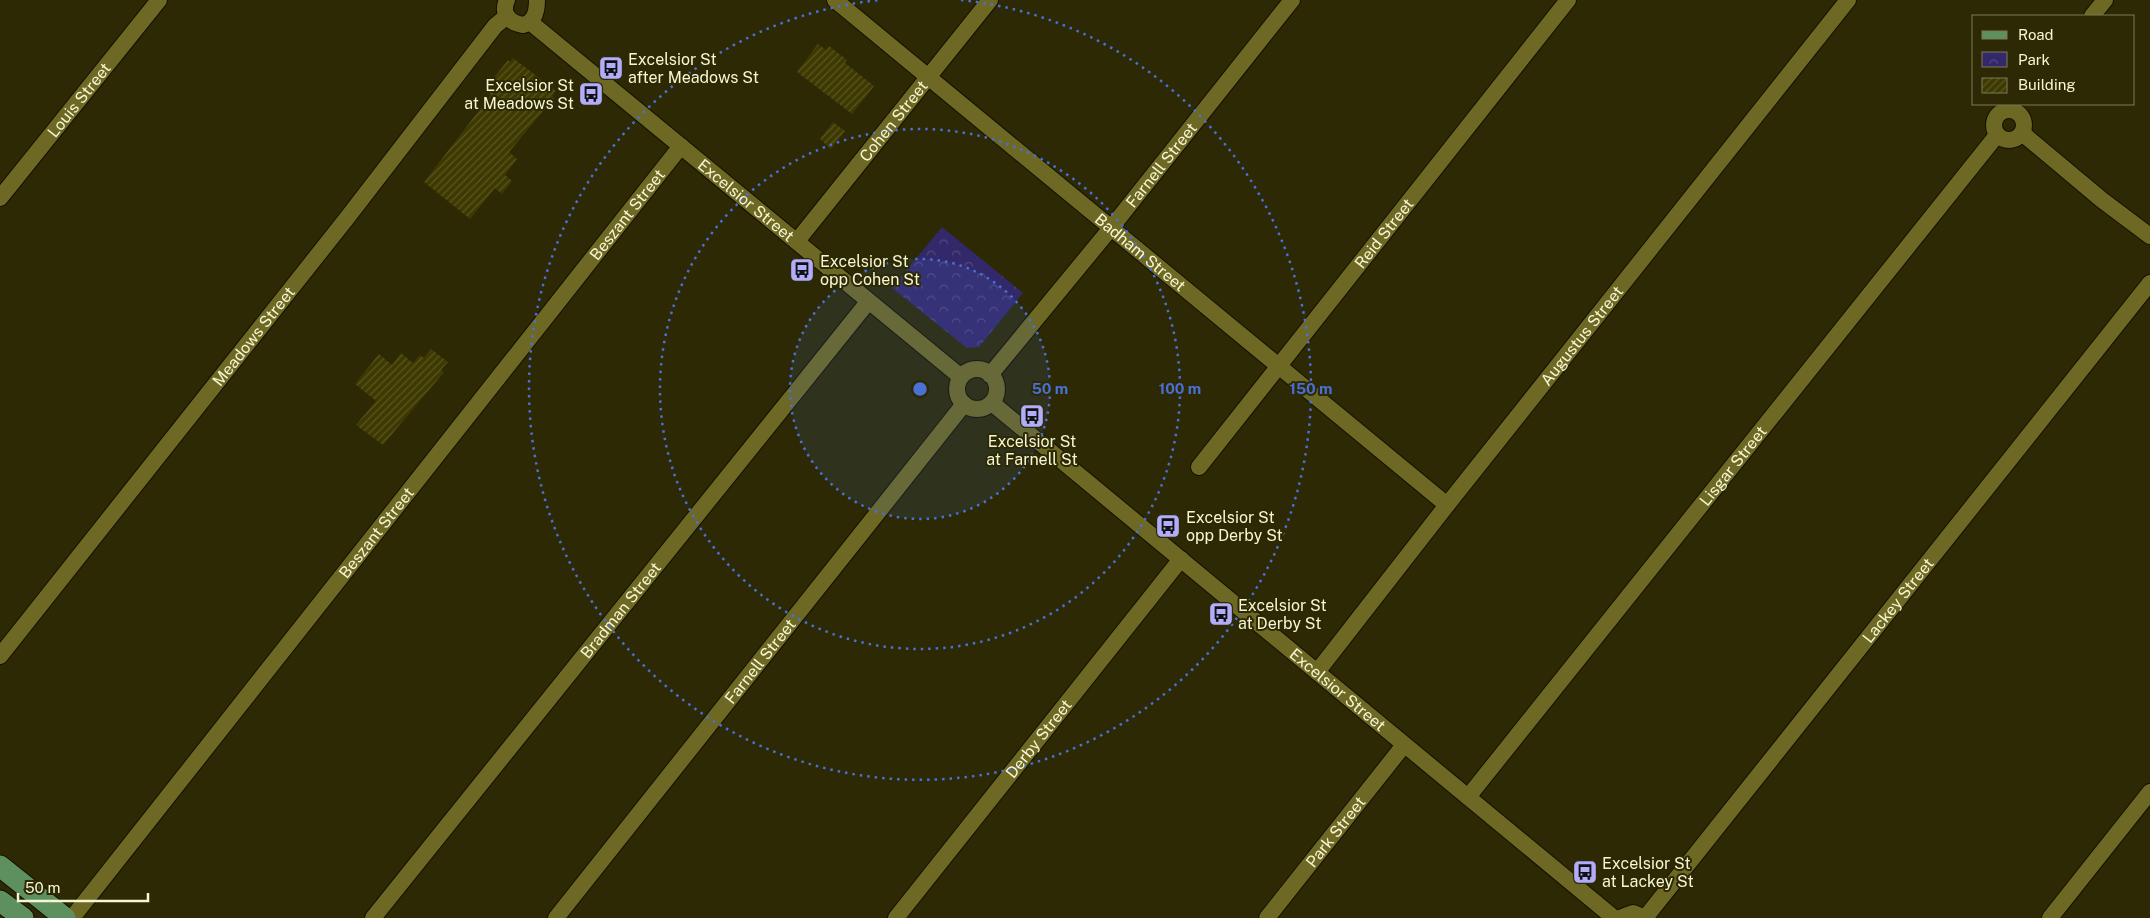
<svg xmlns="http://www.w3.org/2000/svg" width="2150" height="918" font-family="'Public Sans',sans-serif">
	<defs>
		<pattern id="park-crowns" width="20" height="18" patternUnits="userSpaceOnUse" patternTransform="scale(1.25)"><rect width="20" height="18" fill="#33296a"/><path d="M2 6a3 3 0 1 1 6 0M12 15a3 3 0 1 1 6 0" fill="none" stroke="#51497e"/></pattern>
		<pattern id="building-hatch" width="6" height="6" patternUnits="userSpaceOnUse" patternTransform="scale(1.25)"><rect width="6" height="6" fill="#3d3900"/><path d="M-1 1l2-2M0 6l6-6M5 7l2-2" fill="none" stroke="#5a5624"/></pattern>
	</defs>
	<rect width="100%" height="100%" fill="#2c2904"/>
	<path fill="url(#park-crowns)" d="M942 227 1023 293 979 347 967 348 892 288Z"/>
	<path fill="url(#building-hatch)" d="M818 44 826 50 829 46 847 60 845 63 874 86 852 114 797 72Z
		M513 58 555 90V92L552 96 554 98 509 152 517 159 505 175 512 181 502 194 495 188 470 219 424 182 491 95 485 89 508 60 510 62Z
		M833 122 845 131 831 149 820 139Z
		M431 349 448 362 441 370 444 372 383 445 356 425 376 401 355 384 379 354 392 365 401 353 413 363 420 355 424 358Z"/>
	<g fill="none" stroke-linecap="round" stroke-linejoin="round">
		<defs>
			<g id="minor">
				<path d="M507 0C501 13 509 23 523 25 535 22 537 11 537 0"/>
				<path id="s1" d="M835 0 1447 505"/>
				<path d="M2092 16 2105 0"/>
				<path id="s2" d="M530 22 961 377"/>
				<circle cx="2009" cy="125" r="15"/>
				<path d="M2022 133 2102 200 2150 236"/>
				<path id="s3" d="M0 198 159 0"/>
				<path id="s4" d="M797 241 990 0"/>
				<circle cx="977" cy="389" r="20"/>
				<path id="s5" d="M990 375 1111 228 1292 0"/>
				<path id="s6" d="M992 403 1614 918"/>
				<path id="s7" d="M1199 467 1568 0"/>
				<path id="s8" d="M0 656 347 218 495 26 507 16"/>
				<path id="s9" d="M1317 672 1447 505 1848 0"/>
				<path id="s10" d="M1468 797 1997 135"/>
				<path id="s11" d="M72 918 681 146"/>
				<path id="s12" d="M373 918 868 302"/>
				<path id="s13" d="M556 918 964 404"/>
				<path id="s14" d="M896 918 1181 559"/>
				<path id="s15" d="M1267 918 1404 745"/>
				<path d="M1620 918 1633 913 1645 918"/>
				<path id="s16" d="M1645 918 2150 283"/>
				<path d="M2050 918 2150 792"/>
			</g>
			<path id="major" d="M0 866 65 918
				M0 901 23 918"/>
		</defs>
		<use href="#minor" stroke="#131101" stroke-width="18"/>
		<use href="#major" stroke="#131101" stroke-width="23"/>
		<use href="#minor" stroke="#6d6823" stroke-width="16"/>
		<use href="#major" stroke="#5e8f5f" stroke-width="21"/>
	</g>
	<circle cx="920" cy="389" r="130" fill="#4970d7" fill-opacity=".12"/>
	<g fill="none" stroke="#4970d7" stroke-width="2.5" stroke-dasharray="2.5 5">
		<circle cx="920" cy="389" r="130"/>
		<circle cx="920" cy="389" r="260"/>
		<path d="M961 0A391 391 0 1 1 879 0"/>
	</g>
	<defs>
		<symbol id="bus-square" viewBox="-11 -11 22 22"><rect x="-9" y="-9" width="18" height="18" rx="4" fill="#b1adfa" stroke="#2c2904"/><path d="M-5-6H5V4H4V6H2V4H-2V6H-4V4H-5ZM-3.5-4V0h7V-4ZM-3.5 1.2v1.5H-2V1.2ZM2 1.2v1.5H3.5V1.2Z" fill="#111"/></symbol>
	</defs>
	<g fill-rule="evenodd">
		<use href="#bus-square" x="597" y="54" width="28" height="28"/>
		<use href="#bus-square" x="577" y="80" width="28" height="28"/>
		<use href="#bus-square" x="788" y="256" width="28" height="28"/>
		<use href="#bus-square" x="1018" y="402" width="28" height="28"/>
		<use href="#bus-square" x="1154" y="512" width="28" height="28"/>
		<use href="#bus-square" x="1207" y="600" width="28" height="28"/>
		<use href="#bus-square" x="1571" y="858" width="28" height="28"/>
	</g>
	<g text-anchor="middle" stroke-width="4" stroke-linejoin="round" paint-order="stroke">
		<g font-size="16" fill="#f7f6d3" stroke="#2c2904" text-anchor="start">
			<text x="628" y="65">Excelsior St<tspan x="628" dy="18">after Meadows St</tspan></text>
			<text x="574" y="91" text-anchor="end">Excelsior St<tspan x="574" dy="18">at Meadows St</tspan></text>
			<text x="820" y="267">Excelsior St<tspan x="820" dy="18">opp Cohen St</tspan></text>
			<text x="1032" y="447" text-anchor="middle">Excelsior St<tspan x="1032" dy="18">at Farnell St</tspan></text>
			<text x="1186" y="523">Excelsior St<tspan x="1186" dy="18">opp Derby St</tspan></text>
			<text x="1238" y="611">Excelsior St<tspan x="1238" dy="18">at Derby St</tspan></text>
			<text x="1602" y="869">Excelsior St<tspan x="1602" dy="18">at Lackey St</tspan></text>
		</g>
		<g font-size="16" fill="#f7f6d3" stroke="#2c2904">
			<text dy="6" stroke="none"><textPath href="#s3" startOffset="126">Louis Street</textPath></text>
			<text dy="6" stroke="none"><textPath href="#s4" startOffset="154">Cohen Street</textPath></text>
			<text dy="6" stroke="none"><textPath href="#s5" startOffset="271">Farnell Street</textPath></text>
			<text dy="6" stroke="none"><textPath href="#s2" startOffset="280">Excelsior Street</textPath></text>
			<text dy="6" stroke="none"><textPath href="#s11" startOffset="896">Beszant Street</textPath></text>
			<text dy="6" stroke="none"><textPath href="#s7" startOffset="298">Reid Street</textPath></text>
			<text dy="6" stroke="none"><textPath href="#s1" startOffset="396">Badham Street</textPath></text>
			<text dy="6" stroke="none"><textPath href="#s9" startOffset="428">Augustus Street</textPath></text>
			<text dy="6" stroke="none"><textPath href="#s8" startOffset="408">Meadows Street</textPath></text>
			<text dy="6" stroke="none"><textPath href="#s10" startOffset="424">Lisgar Street</textPath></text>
			<text dy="6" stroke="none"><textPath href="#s11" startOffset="491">Beszant Street</textPath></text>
			<text dy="6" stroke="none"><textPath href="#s16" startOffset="406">Lackey Street</textPath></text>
			<text dy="6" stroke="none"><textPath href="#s12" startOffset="395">Bradman Street</textPath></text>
			<text dy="6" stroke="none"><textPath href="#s13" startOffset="328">Farnell Street</textPath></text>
			<text dy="6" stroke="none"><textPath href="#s6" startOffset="449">Excelsior Street</textPath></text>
			<text dy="6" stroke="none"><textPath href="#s14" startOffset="229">Derby Street</textPath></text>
			<text dy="6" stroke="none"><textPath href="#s15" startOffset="110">Park Street</textPath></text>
		</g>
	</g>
	<circle cx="920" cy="389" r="8" fill="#4970d7" stroke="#2c2904" stroke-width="2.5"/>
	<g font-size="15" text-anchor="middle" font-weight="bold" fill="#4970d7" stroke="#2c2904" stroke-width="4" stroke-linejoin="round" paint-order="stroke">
		<text x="1050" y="394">50 m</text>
		<text x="1180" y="394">100 m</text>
		<text x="1311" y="394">150 m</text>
	</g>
	<rect x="1972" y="15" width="162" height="90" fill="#2c2904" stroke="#7d7b57"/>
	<rect x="1982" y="31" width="25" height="8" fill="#5e8f5f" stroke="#7d7b57"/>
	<text x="2018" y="40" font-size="15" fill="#f7f6d3">Road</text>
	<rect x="1982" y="52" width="25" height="15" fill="url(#park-crowns)" stroke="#7d7b57"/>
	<text x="2018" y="65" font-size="15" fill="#f7f6d3">Park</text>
	<rect x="1982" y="78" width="25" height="15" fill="url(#building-hatch)" stroke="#7d7b57"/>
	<text x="2018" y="90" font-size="15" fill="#f7f6d3">Building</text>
	<path d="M18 893v8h130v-8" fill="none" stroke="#f7f6d3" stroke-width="2.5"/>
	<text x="25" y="893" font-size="15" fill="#f7f6d3" stroke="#2c2904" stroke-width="4" paint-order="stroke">50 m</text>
</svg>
